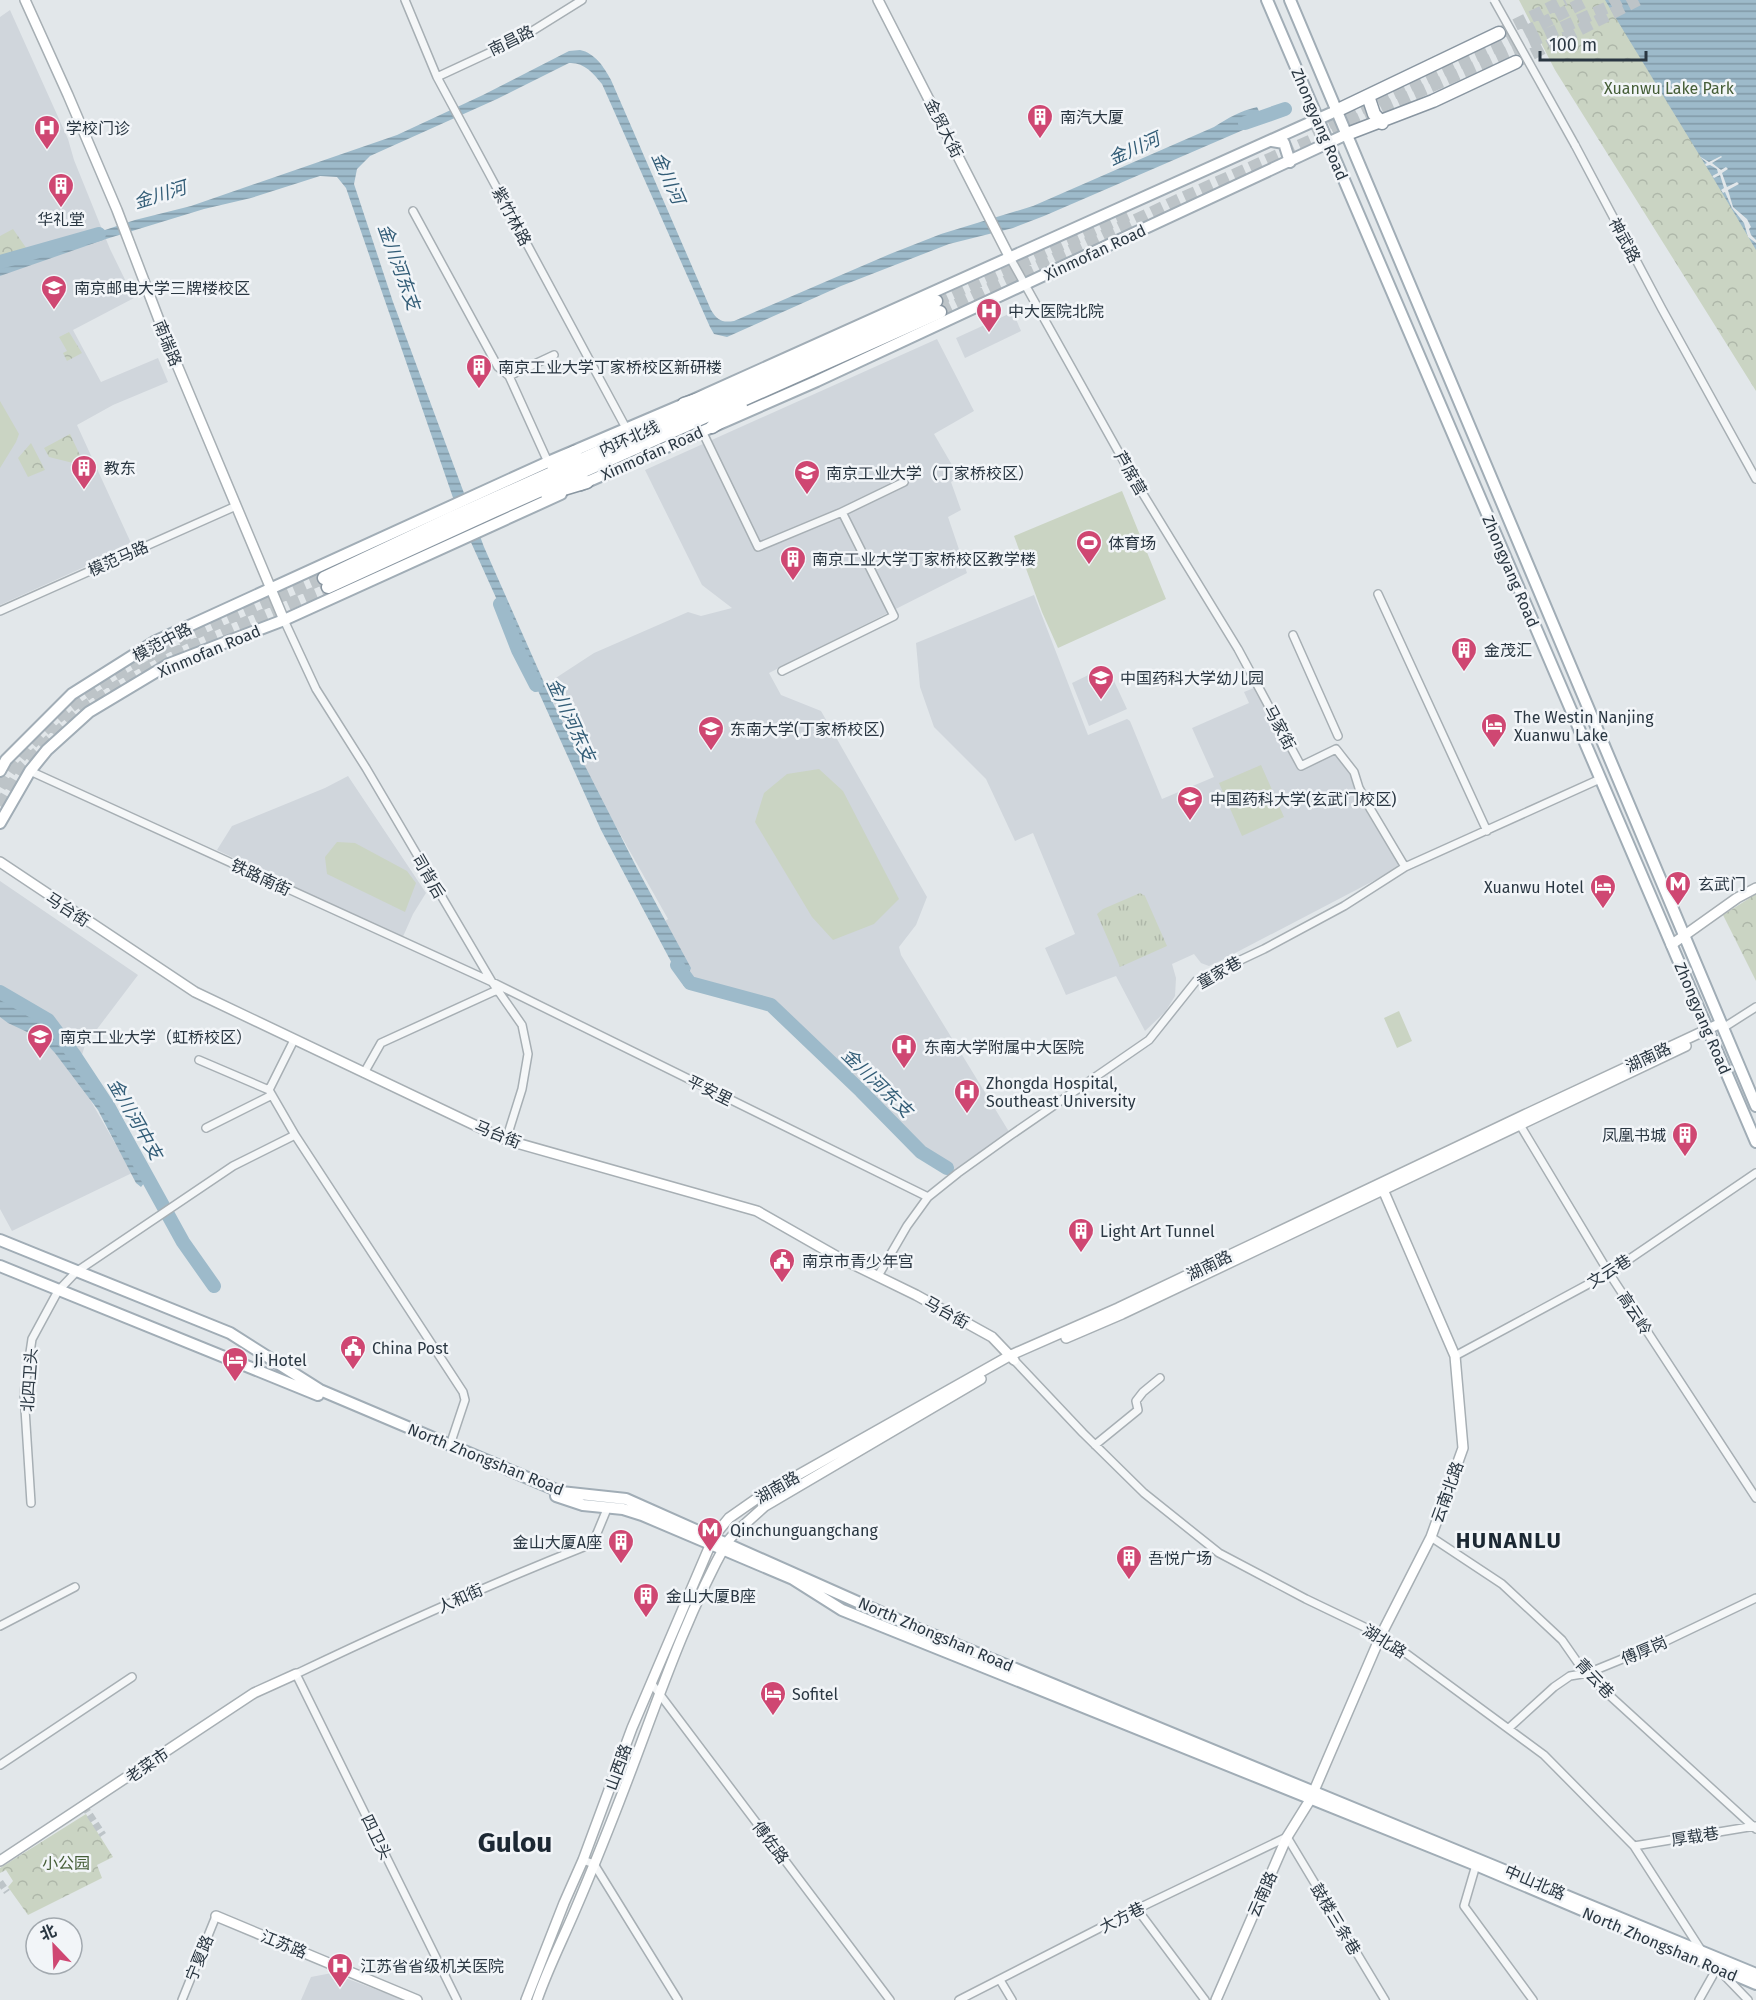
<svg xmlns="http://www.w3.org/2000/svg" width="1756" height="2000" font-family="'Fira Sans','Noto Sans SC',sans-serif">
	<defs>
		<pattern id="grass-tufts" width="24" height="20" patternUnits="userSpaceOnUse" patternTransform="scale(1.5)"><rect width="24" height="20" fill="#cad4c3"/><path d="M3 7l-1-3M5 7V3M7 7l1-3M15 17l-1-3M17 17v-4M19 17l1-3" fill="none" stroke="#aeb7a9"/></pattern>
		<pattern id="park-crowns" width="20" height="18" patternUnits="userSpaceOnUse" patternTransform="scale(1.5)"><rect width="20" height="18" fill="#cad4c3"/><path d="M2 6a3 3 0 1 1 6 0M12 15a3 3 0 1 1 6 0" fill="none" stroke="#aeb7a9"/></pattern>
		<pattern id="water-rules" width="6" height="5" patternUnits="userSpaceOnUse" patternTransform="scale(1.5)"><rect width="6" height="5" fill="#9dbaca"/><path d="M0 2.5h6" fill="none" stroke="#8098a6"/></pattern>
	</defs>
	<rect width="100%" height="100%" fill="#e2e7ea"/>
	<path fill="#d0d6dc" d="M10 10 68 139 74 160 110 249 134 298 73 330 101 382 158 358 168 382 113 405 77 425 131 543 113 551V554L102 559 0 605V17Z
		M1013 312 1021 331 965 358 956 338Z
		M937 339 974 411 934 434 959 477 951 482 961 510 948 517 967 573 769 673 781 695 821 711 927 897 916 925 899 947 901 955 1011 1135 956 1174 921 1152 771 1005 690 983 680 971 657 926 668 919 597 793 545 685 594 653 688 612 701 616 732 608 702 585 645 470Z
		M1034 595 1088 735 1127 719 1130 721 1162 799 1214 777 1192 728 1249 703 1244 692 1254 688 1286 749 1300 770 1334 754 1352 776 1354 787 1366 811 1400 867 1220 961 1209 966 1201 963 1194 954 1172 964 1176 978 1175 996 1165 1012 1145 1031 1116 976 1066 995 1045 948 1075 934 1033 833 1015 841 986 779 934 727 920 687 916 643Z
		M1107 666 1127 709 1089 726 1072 683Z
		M348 776 426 893 413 914 401 941 368 922 217 850 232 826 325 788Z
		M0 881 138 975 85 1045 76 1075 132 1173 12 1231 0 1209Z
		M332 1973 404 2000H301L311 1977Z"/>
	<path fill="url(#grass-tufts)" d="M1140 893 1145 896 1167 946 1120 967 1097 914 1103 909Z"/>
	<path fill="url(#park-crowns)" d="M1519 0H1756V391L1555 70Z
		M13 229 29 252 0 261V236Z
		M69 332 82 353 67 361 63 353 67 351 59 337Z
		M70 434 85 466 49 457 44 448Z
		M31 443 45 470 28 477 18 458Z
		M1756 894V981L1723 915Z
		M86 1814 113 1857 97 1865 102 1878 28 1915 8 1887 13 1881 6 1870 0 1873V1868Z"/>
	<path fill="#cad4c3" d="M0 401 19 434 16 442 0 468Z
		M1122 491 1166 599 1058 648 1042 612 1014 536Z
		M1261 765 1284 817 1242 836 1219 783Z
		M819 769 843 791 899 899 874 924 833 940 812 917 755 822 764 793 787 774Z
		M337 842 355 843 407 871 416 883 405 912 327 874 325 857Z
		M1399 1011 1412 1041 1397 1048 1384 1018Z"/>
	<path fill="url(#water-rules)" d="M1605 0H1756V250C1707 166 1655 83 1605 0Z
		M580 50C595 53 604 67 611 80L711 310C717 320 722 323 734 321L890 254 941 234 1033 206 1214 127C1228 118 1240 111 1257 107L1264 121 1044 216 1013 228 949 244 841 286 727 337 714 334 710 327 602 84C593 73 584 62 569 63L497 99 370 156 357 169 354 184 393 302 484 547 554 705 640 874 691 968 684 986 601 830 460 518 346 188 337 177 320 176 251 198 204 209 106 239 0 276V265L135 220 191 206 397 135 483 95 569 51Z
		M0 992C16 1007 36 1016 51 1033 77 1061 97 1096 117 1129 127 1146 139 1163 145 1182L141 1187 136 1183 98 1110 55 1053 42 1039 8 1023 0 1017Z"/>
	<path fill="#e2e7ea" d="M1699 156 1709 162 1721 156 1722 157 1712 163 1721 170 1726 167 1728 169 1722 173 1727 187 1737 182 1739 184 1728 190 1733 207 1747 219 1751 227 1749 229 1751 235 1756 240V243L1748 237 1744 223 1732 208 1725 192 1723 193 1721 190 1724 188 1720 175 1714 178 1712 176 1718 173 1717 169 1710 165 1706 166 1705 164 1707 163Z"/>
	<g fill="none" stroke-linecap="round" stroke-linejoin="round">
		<path stroke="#9dbaca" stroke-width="14" d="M1245 123 1285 109
			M0 262 99 234
			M500 604 518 650 536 685
			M677 965 690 983 771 1005 861 1091 921 1152 947 1168
			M0 992 48 1020 75 1056 108 1106 183 1242 214 1286"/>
		<path stroke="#bdc4c8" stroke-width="7" stroke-dasharray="7 3.5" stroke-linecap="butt" d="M84 1806 103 1835
			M0 1882 7 1892"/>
		<path stroke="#bdc4c8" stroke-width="12" stroke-dasharray="12 6" stroke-linecap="butt" d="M1499 33 1565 0
			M1516 62 1638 0
			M1312 131 1498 46 1588 0
			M936 301 1130 214
			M940 312 1180 199 1606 8 1620 0
			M0 787C66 674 210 628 324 578
			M0 806 23 766 84 707 163 658 328 587"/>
		<defs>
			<path id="street" d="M405 0 437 77 626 428
				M437 77 521 38 582 0
				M1575 145 1662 309 1756 479
				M413 211 498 367 509 376 548 462
				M1009 256 1132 476 1238 649 1301 766 1336 749 1354 772 1359 788 1371 810 1405 867
				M509 376 554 355
				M702 431 758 547 842 512 904 482
				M1378 594 1487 831
				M0 611 236 506
				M284 620 316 689 366 768 492 982 522 1025 528 1054 522 1089 506 1140
				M1293 635 1338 736
				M782 671 894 616 842 512
				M30 771 492 982 928 1197
				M1723 1028 1756 1007
				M294 1040 269 1090 295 1135
				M199 1060 269 1090
				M364 1073 381 1043 497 990
				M1520 1125 1609 1273 1756 1498
				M206 1128 272 1095
				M878 1276 907 1226 928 1197 958 1173 1011 1135 1149 1040 1196 981 1264 949 1344 906 1405 867 1600 779
				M1455 1356 1609 1273 1756 1173
				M1014 1360 1083 1433 1144 1493 1219 1553 1306 1599 1381 1635 1544 1755 1634 1846 1701 1950
				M1095 1445 1138 1410 1136 1401 1143 1392 1160 1378
				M31 1503 24 1393 32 1339 58 1291 76 1272 233 1166 295 1135 463 1392 465 1400 450 1445
				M1431 1537 1502 1584 1562 1640 1585 1673 1756 1829
				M0 1626 75 1587
				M652 1684 890 2000
				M1509 1728 1554 1687 1570 1676 1588 1673 1664 1642 1756 1598
				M0 1765 132 1677
				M1634 1846 1755 1826
				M583 1860 594 1864 678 2000
				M1476 1865 1464 1906 1533 2000
				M1137 1909 1205 2000
				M1721 1972 1748 2000
				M1000 1980 1012 2000
				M182 2000 216 1916
				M457 2000 296 1674C392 1628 488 1585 586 1546L595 1538 607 1509
				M959 2000 1137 1909 1287 1837 1385 2000
				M1699 2000 1717 1968"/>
			<path id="secondary" d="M25 0 68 95 117 210 167 341 284 620
				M878 0 1009 256
				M0 862 195 992 506 1140 757 1211 836 1256 916 1295 992 1337 1014 1360
				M1671 945 1737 898 1756 888
				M1066 1338 1122 1314 1686 1046
				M0 1861 254 1693 296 1674
				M216 1916 417 2000
				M526 2000 564 1903 583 1860 632 1728 714 1536 729 1518 759 1497 1011 1355 1118 1308 1524 1115 1721 1023
				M537 2000C548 1968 563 1939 576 1908 591 1873 605 1838 619 1802 653 1715 681 1625 727 1542L735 1533 765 1506 981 1379
				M1216 2000 1287 1837 1310 1800 1381 1635 1431 1537 1463 1448 1455 1356 1381 1185"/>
			<path id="primary" d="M1267 0 1756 1142
				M1290 0 1756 1106
				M1272 141 1284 143 1290 162
				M580 485 817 381 1347 134
				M0 771 6 760 72 694 156 641 548 462 684 404 1336 111
				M0 823 30 771 47 750 89 712 169 664 284 620 561 494
				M0 1240 230 1333 320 1390 561 1492 626 1499 916 1628 1756 1974
				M0 1266 318 1395
				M556 1496 583 1505 623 1509 642 1515 793 1579 842 1610 1476 1865 1756 1984"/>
			<path id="highway" d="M1368 96 1374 114 1382 123
				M1336 111 1499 33
				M1347 134 1433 101 1516 62
				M684 404 706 397
				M712 427 741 407
				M553 465 575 452
				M547 494 587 482
				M324 578 451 518 936 301
				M328 587 494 511 940 312"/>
		</defs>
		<use href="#street" stroke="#a7afb4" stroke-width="10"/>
		<use href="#secondary" stroke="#a7afb4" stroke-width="12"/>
		<use href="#primary" stroke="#a1adb6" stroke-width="14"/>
		<use href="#highway" stroke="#8996a1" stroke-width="15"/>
		<use href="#street" stroke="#f5f7f8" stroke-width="7"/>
		<use href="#secondary" stroke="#fff" stroke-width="9"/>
		<use href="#primary" stroke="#fff" stroke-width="10"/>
		<use href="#highway" stroke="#fff" stroke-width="12"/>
		<defs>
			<path id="street-bridge" d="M1494 0 1575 145"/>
		</defs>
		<use href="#street-bridge" stroke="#a7afb4" stroke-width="10" stroke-linecap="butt"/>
		<use href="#street-bridge" stroke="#f5f7f8" stroke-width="7"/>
	</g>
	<defs>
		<symbol id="building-pin" viewBox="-11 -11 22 30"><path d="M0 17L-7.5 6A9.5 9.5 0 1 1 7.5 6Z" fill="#cf4772" stroke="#f2f5f8"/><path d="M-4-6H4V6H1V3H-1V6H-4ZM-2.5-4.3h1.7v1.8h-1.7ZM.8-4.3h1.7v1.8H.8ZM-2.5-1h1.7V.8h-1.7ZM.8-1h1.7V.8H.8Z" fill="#fff"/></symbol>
		<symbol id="hospital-pin" viewBox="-11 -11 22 30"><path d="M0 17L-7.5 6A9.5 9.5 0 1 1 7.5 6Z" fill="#cf4772" stroke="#f2f5f8"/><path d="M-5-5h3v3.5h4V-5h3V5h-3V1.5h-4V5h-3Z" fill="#fff"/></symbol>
		<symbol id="university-pin" viewBox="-11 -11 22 30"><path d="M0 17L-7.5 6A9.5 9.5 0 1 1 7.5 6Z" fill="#cf4772" stroke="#f2f5f8"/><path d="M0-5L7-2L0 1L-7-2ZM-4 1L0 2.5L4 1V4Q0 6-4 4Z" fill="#fff"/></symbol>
		<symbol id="stadium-pin" viewBox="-11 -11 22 30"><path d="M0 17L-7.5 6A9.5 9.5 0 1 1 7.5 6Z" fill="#cf4772" stroke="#f2f5f8"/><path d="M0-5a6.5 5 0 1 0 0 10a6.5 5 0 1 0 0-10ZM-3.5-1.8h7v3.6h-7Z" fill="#fff"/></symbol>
		<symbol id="school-pin" viewBox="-11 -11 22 30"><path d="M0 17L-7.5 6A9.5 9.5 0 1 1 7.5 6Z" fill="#cf4772" stroke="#f2f5f8"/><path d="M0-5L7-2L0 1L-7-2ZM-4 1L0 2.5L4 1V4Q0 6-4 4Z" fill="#fff"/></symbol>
		<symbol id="hotel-pin" viewBox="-11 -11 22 30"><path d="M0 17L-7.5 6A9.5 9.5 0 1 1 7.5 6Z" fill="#cf4772" stroke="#f2f5f8"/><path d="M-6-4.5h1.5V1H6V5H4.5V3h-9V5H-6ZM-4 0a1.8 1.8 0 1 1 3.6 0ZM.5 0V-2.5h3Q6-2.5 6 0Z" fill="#fff"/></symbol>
		<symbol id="metro-pin" viewBox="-11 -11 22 30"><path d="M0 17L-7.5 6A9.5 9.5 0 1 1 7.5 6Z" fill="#cf4772" stroke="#f2f5f8"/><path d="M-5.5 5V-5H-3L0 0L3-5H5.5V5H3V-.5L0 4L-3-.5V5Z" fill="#fff"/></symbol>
		<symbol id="civic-pin" viewBox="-11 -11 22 30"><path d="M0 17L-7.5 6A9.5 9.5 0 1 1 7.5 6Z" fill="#cf4772" stroke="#f2f5f8"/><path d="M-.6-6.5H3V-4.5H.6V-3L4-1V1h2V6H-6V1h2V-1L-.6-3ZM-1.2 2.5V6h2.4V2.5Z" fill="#fff"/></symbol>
	</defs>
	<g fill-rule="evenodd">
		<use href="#building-pin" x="1025" y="102" width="30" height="40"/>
		<use href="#hospital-pin" x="32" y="113" width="30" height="40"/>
		<use href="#building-pin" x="46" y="171" width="30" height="40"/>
		<use href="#university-pin" x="39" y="273" width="30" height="40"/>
		<use href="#hospital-pin" x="974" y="296" width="30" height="40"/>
		<use href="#building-pin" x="464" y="352" width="30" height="40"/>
		<use href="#building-pin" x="69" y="453" width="30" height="40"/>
		<use href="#university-pin" x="792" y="458" width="30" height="40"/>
		<use href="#stadium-pin" x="1074" y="528" width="30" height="40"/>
		<use href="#building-pin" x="778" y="544" width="30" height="40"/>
		<use href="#building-pin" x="1449" y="635" width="30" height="40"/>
		<use href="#school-pin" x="1086" y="663" width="30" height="40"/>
		<use href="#hotel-pin" x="1479" y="711" width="30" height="40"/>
		<use href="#university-pin" x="696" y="714" width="30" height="40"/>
		<use href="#university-pin" x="1175" y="784" width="30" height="40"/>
		<use href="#metro-pin" x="1663" y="869" width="30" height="40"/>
		<use href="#hotel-pin" x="1588" y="872" width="30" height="40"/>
		<use href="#university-pin" x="25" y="1022" width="30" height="40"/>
		<use href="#hospital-pin" x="889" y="1032" width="30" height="40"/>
		<use href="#hospital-pin" x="952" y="1077" width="30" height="40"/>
		<use href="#building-pin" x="1670" y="1120" width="30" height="40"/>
		<use href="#building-pin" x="1066" y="1216" width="30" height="40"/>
		<use href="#civic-pin" x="767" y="1246" width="30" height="40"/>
		<use href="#civic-pin" x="338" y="1333" width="30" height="40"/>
		<use href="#hotel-pin" x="220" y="1345" width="30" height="40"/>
		<use href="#metro-pin" x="695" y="1515" width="30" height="40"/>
		<use href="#building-pin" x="606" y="1527" width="30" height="40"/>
		<use href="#building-pin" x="1114" y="1543" width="30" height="40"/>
		<use href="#building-pin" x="631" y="1581" width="30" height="40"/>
		<use href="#hotel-pin" x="758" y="1679" width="30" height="40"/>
		<use href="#hospital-pin" x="325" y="1951" width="30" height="40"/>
	</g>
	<g text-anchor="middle" stroke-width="5" stroke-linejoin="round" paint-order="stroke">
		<g font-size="16" fill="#2a3742" stroke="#f2f5f8">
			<text transform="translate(511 40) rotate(-26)" y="6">南昌路</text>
			<text transform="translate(1320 124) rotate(67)" y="6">Zhongyang Road</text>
			<text transform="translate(944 128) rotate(63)" y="6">金贸大街</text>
			<text transform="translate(512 216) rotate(62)" y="6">紫竹林路</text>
			<text transform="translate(1625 240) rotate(62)" y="6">神武路</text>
			<text transform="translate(1095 252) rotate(-25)" y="6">Xinmofan Road</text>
			<text transform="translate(168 343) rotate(68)" y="6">南瑞路</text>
			<text transform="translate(629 438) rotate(-24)" y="6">内环北线</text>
			<text transform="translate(652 453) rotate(-24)" y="6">Xinmofan Road</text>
			<text transform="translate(1131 473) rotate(60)" y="6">芦席营</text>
			<text transform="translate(118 558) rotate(-24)" y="6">模范马路</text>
			<text transform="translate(1511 571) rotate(67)" y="6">Zhongyang Road</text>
			<text transform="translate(162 642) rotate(-28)" y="6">模范中路</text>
			<text transform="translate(209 651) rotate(-23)" y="6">Xinmofan Road</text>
			<text transform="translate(1280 727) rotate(62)" y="6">马家街</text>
			<text transform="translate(429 876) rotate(60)" y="6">司背后</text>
			<text transform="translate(261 877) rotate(25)" y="6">铁路南街</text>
			<text transform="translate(68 909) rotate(33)" y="6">马台街</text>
			<text transform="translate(1219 972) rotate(-29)" y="6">童家巷</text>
			<text transform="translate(1703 1018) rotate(67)" y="6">Zhongyang Road</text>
			<text transform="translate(1648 1057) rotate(-25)" y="6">湖南路</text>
			<text transform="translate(710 1090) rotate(26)" y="6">平安里</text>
			<text transform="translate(498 1134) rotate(22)" y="6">马台街</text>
			<text transform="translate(1209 1265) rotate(-26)" y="6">湖南路</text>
			<text transform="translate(1609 1271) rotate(-32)" y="6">文云巷</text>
			<text transform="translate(947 1312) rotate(29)" y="6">马台街</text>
			<text transform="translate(1635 1313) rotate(57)" y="6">高云岭</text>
			<text transform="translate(29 1380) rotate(-86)" y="6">北四卫头</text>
			<text transform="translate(486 1459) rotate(22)" y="6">North Zhongshan Road</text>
			<text transform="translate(777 1487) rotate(-30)" y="6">湖南路</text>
			<text transform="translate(1447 1492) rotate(-70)" y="6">云南北路</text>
			<text transform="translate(460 1598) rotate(-24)" y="6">人和街</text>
			<text transform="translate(936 1634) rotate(23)" y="6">North Zhongshan Road</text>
			<text transform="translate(1385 1641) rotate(32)" y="6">湖北路</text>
			<text transform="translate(1644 1650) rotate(-23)" y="6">傅厚岗</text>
			<text transform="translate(1595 1678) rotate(47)" y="6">青云巷</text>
			<text transform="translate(147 1765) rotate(-34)" y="6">老菜市</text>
			<text transform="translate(618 1767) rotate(-70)" y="6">山西路</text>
			<text transform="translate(1695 1836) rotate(-9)" y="6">厚载巷</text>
			<text transform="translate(377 1837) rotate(64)" y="6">四卫头</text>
			<text transform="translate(771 1842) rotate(53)" y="6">傅佐路</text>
			<text transform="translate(1535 1882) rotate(23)" y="6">中山北路</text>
			<text transform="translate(1262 1894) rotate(-66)" y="6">云南路</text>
			<text transform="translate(1122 1917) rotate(-27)" y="6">大方巷</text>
			<text transform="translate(1336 1919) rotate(59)" y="6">鼓楼三条巷</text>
			<text transform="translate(284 1944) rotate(22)" y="6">江苏路</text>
			<text transform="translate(1660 1944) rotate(23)" y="6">North Zhongshan Road</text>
			<text transform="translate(199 1958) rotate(-68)" y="6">宁夏路</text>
		</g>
		<g font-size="16" fill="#455e37" stroke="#f2f5f8">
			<text x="1669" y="94">Xuanwu Lake Park</text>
			<text x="66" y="1869">小公园</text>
		</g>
		<g font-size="16" fill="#2a3742" stroke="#f2f5f8" text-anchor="start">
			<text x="1060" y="123">南汽大厦</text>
			<text x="66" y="134">学校门诊</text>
			<text x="61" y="225" text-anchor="middle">华礼堂</text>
			<text x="74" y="294">南京邮电大学三牌楼校区</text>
			<text x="1008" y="317">中大医院北院</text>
			<text x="498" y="373">南京工业大学丁家桥校区新研楼</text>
			<text x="104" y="474">教东</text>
			<text x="826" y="479">南京工业大学（丁家桥校区）</text>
			<text x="1108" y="549">体育场</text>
			<text x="812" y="565">南京工业大学丁家桥校区教学楼</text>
			<text x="1484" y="656">金茂汇</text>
			<text x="1120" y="684">中国药科大学幼儿园</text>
			<text x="1514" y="723">The Westin Nanjing<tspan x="1514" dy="18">Xuanwu Lake</tspan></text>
			<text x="730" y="735">东南大学(丁家桥校区)</text>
			<text x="1210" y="805">中国药科大学(玄武门校区)</text>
			<text x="1698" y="890">玄武门</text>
			<text x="1584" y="893" text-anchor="end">Xuanwu Hotel</text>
			<text x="60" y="1043">南京工业大学（虹桥校区）</text>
			<text x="924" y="1053">东南大学附属中大医院</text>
			<text x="986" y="1089">Zhongda Hospital,<tspan x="986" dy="18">Southeast University</tspan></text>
			<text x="1666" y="1141" text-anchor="end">凤凰书城</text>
			<text x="1100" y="1237">Light Art Tunnel</text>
			<text x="802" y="1267">南京市青少年宫</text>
			<text x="372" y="1354">China Post</text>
			<text x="254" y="1366">Ji Hotel</text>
			<text x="730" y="1536">Qinchunguangchang</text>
			<text x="602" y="1548" text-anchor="end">金山大厦A座</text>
			<text x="1148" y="1564">吾悦广场</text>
			<text x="666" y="1602">金山大厦B座</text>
			<text x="792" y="1700">Sofitel</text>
			<text x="360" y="1972">江苏省省级机关医院</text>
		</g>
		<g font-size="18" font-style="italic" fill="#335d77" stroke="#f2f5f8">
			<text transform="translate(1134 149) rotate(-24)" y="6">金川河</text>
			<text transform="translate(668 178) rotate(66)" y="6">金川河</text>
			<text transform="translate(160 195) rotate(-17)" y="6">金川河</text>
			<text transform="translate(399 267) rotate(70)" y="6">金川河东支</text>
			<text transform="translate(571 720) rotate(65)" y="6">金川河东支</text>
			<text transform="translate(877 1083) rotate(44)" y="6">金川河东支</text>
			<text transform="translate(135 1119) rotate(60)" y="6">金川河中支</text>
		</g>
		<g font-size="22" font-weight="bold" letter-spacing="1.5" fill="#1c2833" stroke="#f2f5f8">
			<text x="1509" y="1548">HUNANLU</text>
		</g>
		<g font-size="28" font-weight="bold" fill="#1c2833" stroke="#f2f5f8">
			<text x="515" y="1852">Gulou</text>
		</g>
	</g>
	<g transform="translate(54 1946) rotate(337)"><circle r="28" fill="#f2f5f8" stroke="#a2a9af" stroke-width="1.5"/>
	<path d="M0-4.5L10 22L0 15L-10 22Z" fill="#cf4772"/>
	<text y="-9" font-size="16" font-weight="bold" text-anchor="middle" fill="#2a3742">北</text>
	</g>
	<path d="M1540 51v9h106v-9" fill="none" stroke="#2a3742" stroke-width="3"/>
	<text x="1549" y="51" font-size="18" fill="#2a3742" stroke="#f2f5f8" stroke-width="4.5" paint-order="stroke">100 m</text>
</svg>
